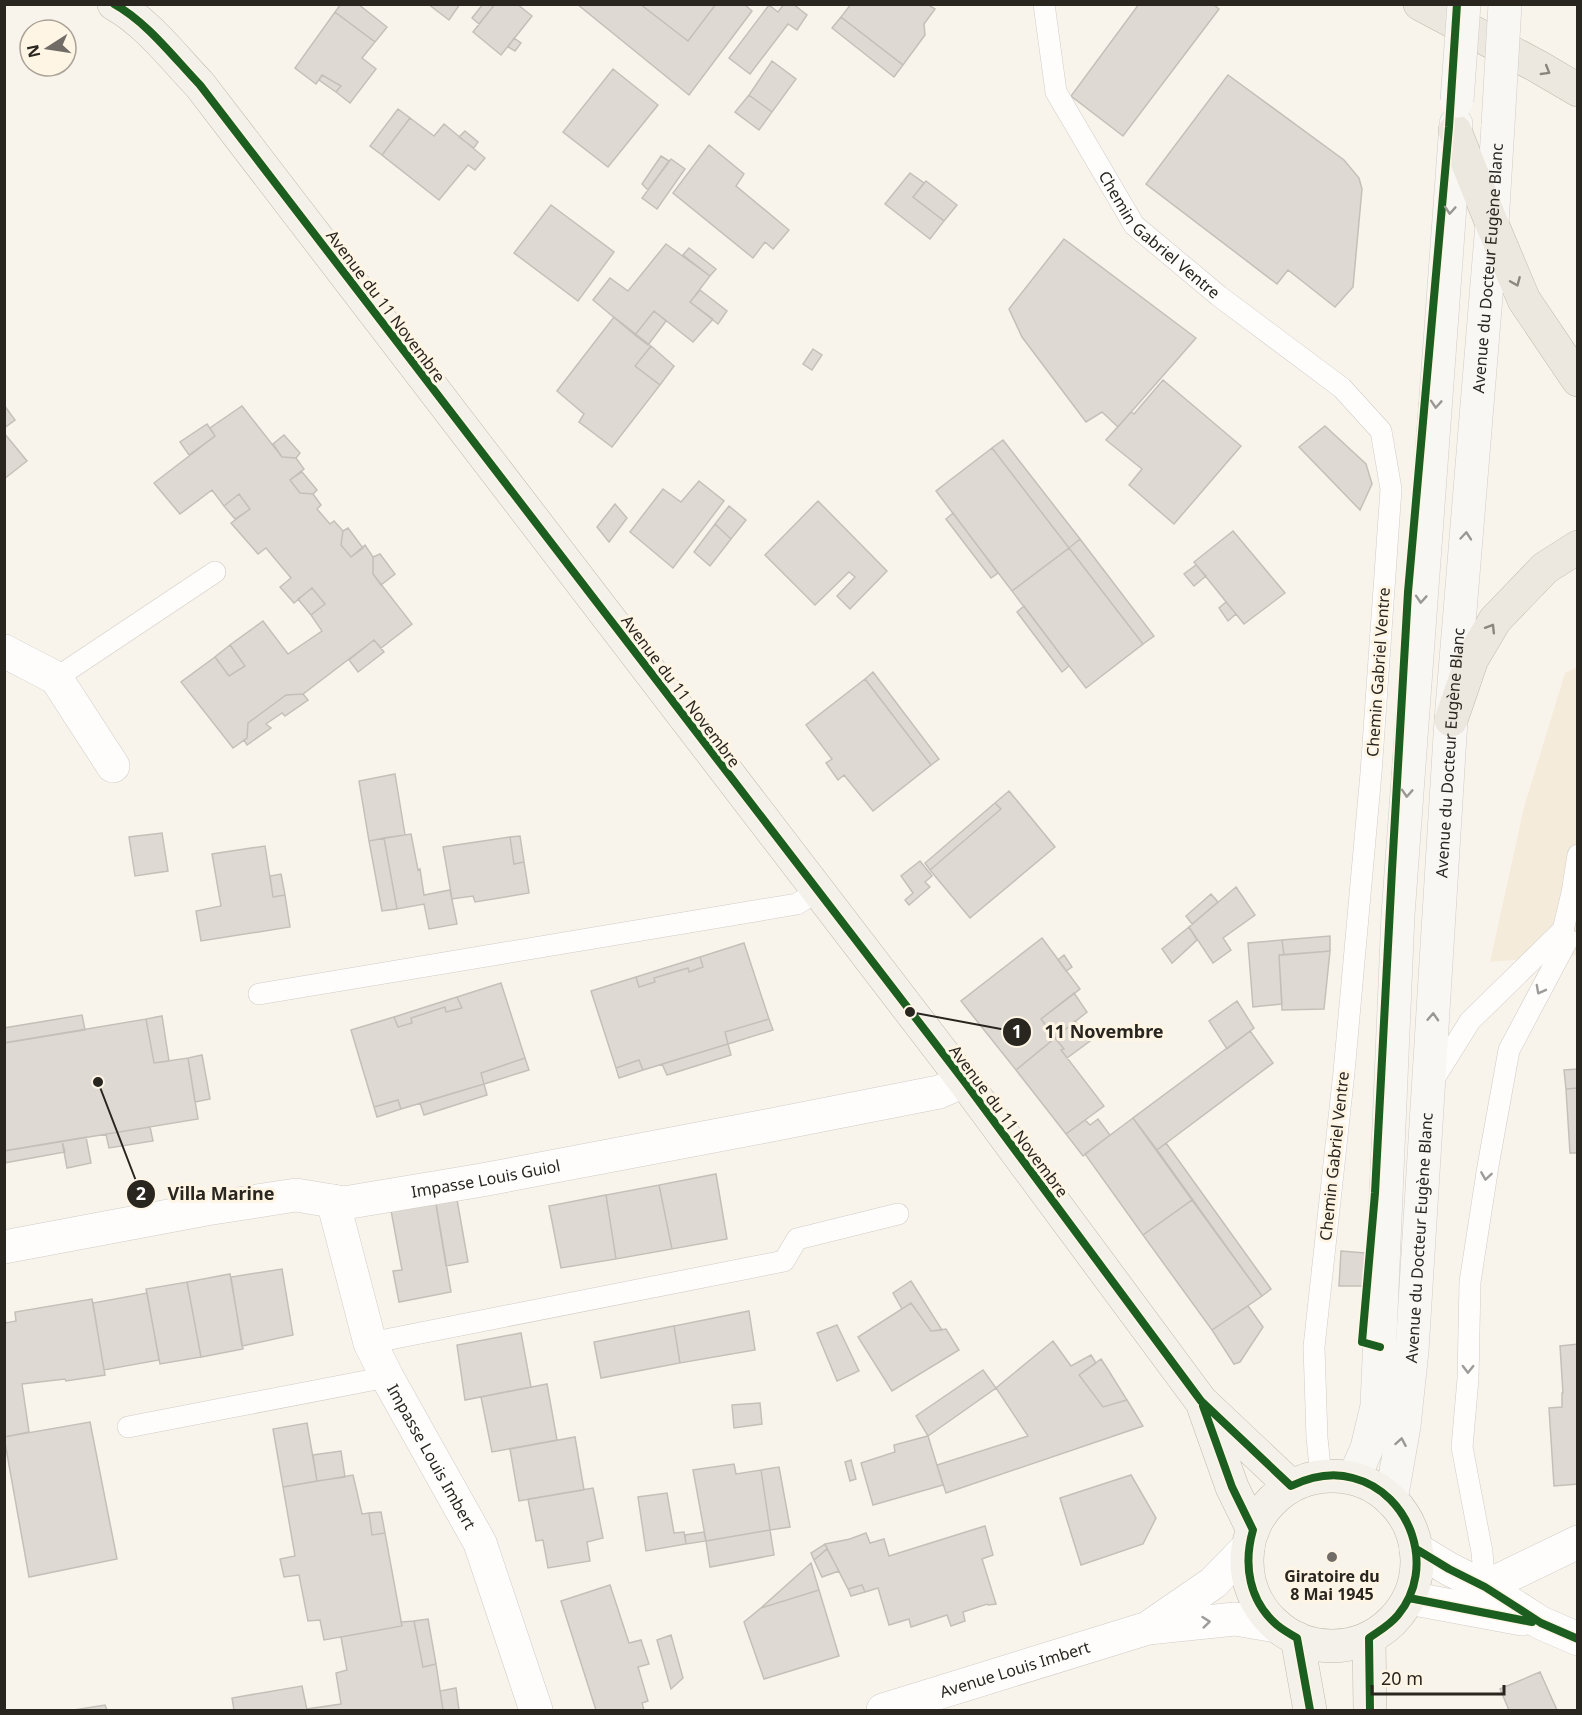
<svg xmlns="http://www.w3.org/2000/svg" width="1582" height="1715" font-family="'Noto Sans',sans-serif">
	<rect width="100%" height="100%" fill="#f8f4eb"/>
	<path fill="#f5ebdb" d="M1577 667V955L1490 962 1524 807 1565 673Z"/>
	<path fill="#dedad3" stroke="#c4c0b9" stroke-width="1.5" d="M341 4H358L387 27 375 42 335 12Z
		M428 4H460L449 20Z
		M483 4H495L479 24 472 18Z
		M495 4H517L532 16 501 55 473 32Z
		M577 4H640L688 41 716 4H744L752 11 689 95Z
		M640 4H716L688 41Z
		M784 4H793L807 15 797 30 788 24 750 74 729 58 769 5 778 12Z
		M851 4H927L935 9 924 24 925 35 903 65 841 17Z
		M1139 4H1213L1219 9 1123 136 1071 96Z
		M335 12 375 42 362 58 376 69 350 103 336 92 341 86 322 75 316 84 295 68Z
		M841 17 903 65 894 77 832 28Z
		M514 38 521 43 515 51 508 47Z
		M772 61 796 79 772 112 749 95Z
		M613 69 658 105 608 167 563 132Z
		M322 75 341 86 336 92 319 80Z
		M1228 75 1344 160 1359 178 1362 189 1353 287 1335 307 1288 270 1277 284 1146 184Z
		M749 95 772 112 759 130 735 112Z
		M398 109 410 118 382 155 370 146Z
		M410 118 434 136 444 124 485 158 475 170 468 165 439 200 382 155Z
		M465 131 478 142 474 148 459 137Z
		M709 145 744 174 736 186 789 230 773 249 765 242 753 258 673 193Z
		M661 156 669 161 648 190 642 184Z
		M671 159 685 169 657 209 642 198Z
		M910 173 924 183 913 197 944 221 930 239 885 204Z
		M926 181 957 205 944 221 913 197Z
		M551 205 614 252 578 301 514 253Z
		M1064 239 1196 338 1118 427 1102 412 1086 422 1022 337 1009 309Z
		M666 244 710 276 690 302 713 319 693 342 654 311 635 335 593 300 610 278 628 291Z
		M689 248 716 269 710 276 683 255Z
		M700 290 727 311 718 324 690 302Z
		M654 311 666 321 648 345 635 335Z
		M614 317 651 346 635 366 660 385 612 447 579 422 584 414 557 391Z
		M651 346 674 366 660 385 635 366Z
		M813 349 822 355 812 370 803 364Z
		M1163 380 1241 446 1174 524 1129 485 1142 469 1106 440 1131 412 1134 414Z
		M4 405 15 420 4 428Z
		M242 406 282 457 296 458 304 469 290 480 300 493 313 494 321 505 317 509 330 524 334 521 343 531 341 545 351 557 365 545 373 557V574L412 624 381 648 374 640 303 694 286 695 248 723 247 738 233 748 181 682 215 657 229 676 245 666 230 645 263 621 288 654 322 631 311 615 325 604 312 588 294 603 280 587 291 578 266 548 258 554 231 523 250 509 239 494 224 506 212 490 180 514 154 483 215 436 210 428Z
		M207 424 215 436 189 455 180 442Z
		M1325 426 1366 464 1372 484 1360 510 1299 447Z
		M4 433 27 461 4 479Z
		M284 435 300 453 296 458 282 457 273 444Z
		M1003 440 1080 539 1069 548 992 448Z
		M992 448 1069 548 1012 591 936 491Z
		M302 472 317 490 313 494 300 493 290 480Z
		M699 481 724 501 673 568 630 532 663 489 681 502Z
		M239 494 250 509 235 519 224 506Z
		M818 501 887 571 850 609 837 596 855 577 849 572 815 605 765 555Z
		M615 504 627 518 609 542 597 527Z
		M729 506 746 520 731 539 715 524Z
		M953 513 998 573 991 578 946 519Z
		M715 524 731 539 710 566 694 552Z
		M348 528 363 548 351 557 341 545 343 531Z
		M1233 531 1285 593 1244 624 1194 562Z
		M1080 539 1154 636 1143 644 1069 548Z
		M1069 548 1143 644 1086 688 1012 591Z
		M380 554 395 574 381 585 373 574V557Z
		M1196 565 1206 576 1194 586 1184 574Z
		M312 588 325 604 311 615 298 599Z
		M1226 602 1236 614 1228 621 1219 608Z
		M1024 606 1069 666 1062 672 1017 612Z
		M374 640 384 652 358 672 349 660Z
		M230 645 245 666 229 676 215 657Z
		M873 672 939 759 931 765 865 679Z
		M865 679 931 765 873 811 844 775 838 780 826 763 832 759 806 725Z
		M303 694 308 700 285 716 282 713 266 724 271 728 247 745 244 740 247 738 248 723 286 695Z
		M395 774 405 835 369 841 359 781Z
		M1009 791 1055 847 970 918 930 870 1001 809 995 803Z
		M995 803 1001 809 930 870 925 863Z
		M162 833 168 871 135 876 129 837Z
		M411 834 418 870 420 869 424 895 450 890 457 924 429 929 424 904 397 909 384 838Z
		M520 836 524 862 514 864 510 837Z
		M510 837 514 864 524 862 529 893 475 902 473 896 452 899 443 847Z
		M384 838 397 909 382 911 369 841Z
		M265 846 273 897 285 895 290 927 201 941 196 911 221 906 212 854Z
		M920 861 932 876 925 882 930 887 909 905 905 900 913 893 901 876Z
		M281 874 285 895 273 897 270 876Z
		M1236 887 1255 915 1223 938 1231 950 1213 963 1189 927Z
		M1211 894 1218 902 1192 924 1186 916Z
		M1189 927 1197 940 1172 963 1162 949Z
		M1330 936V951L1284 955 1282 940Z
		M1042 938 1080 989 1041 1019 1055 1038 1016 1070 961 1001Z
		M1282 940 1284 955H1279L1282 1004 1253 1007 1248 943Z
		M744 943 769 1019 725 1032 728 1044 643 1070 639 1060 616 1068 591 991 636 977 639 987 655 982 654 978 688 968 689 972 703 967 700 957Z
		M1330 951 1324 1009 1282 1010 1279 955Z
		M1064 955 1072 967 1066 971 1058 960Z
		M700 957 703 967 689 972 688 968 654 978 655 982 639 987 636 977Z
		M501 983 525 1058 481 1073 484 1084 401 1109 398 1100 374 1107 351 1030 394 1017 398 1027 412 1023 411 1018 445 1007 446 1012 462 1008 457 997Z
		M1074 993 1087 1012 1055 1038 1041 1019Z
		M457 997 462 1008 446 1012 445 1007 411 1018 412 1023 398 1027 394 1017Z
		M1237 1001 1254 1028 1227 1049 1209 1021Z
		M82 1015 85 1030 4 1043V1028Z
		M162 1016 169 1061 154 1063 146 1019Z
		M146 1019 154 1063 188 1058 198 1119 4 1151V1043Z
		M769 1019 773 1030 728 1044 725 1032Z
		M1075 1021 1090 1041 1067 1058 1061 1050 1064 1049 1055 1038Z
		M1250 1031 1273 1063 1157 1150 1133 1118Z
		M1055 1038 1064 1049 1061 1050 1104 1106 1066 1134 1016 1070Z
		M728 1044 731 1055 667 1075 662 1064Z
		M202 1055 210 1099 195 1102 188 1058Z
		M525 1058 529 1070 484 1084 481 1073Z
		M639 1060 643 1070 619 1078 616 1068Z
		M1578 1069V1088L1566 1089 1564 1070Z
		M484 1084 487 1095 424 1115 420 1103Z
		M1578 1088V1153H1570L1566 1089Z
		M398 1100 401 1109 377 1117 374 1107Z
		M1133 1118 1192 1200 1143 1235 1085 1154Z
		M1098 1119 1110 1135 1083 1156 1066 1134 1085 1120 1090 1125Z
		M150 1127 153 1141 109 1148 106 1134Z
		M86 1137 91 1163 67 1168 62 1141Z
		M62 1141 65 1152 4 1163V1151Z
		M1166 1143 1271 1289 1262 1296 1157 1150Z
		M716 1174 727 1239 672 1249 659 1185Z
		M659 1185 672 1249 616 1259 606 1195Z
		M456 1194 468 1262 446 1266 435 1198Z
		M606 1195 616 1259 561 1268 549 1206Z
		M435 1198 451 1292 399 1302 393 1271 402 1270 390 1205Z
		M1192 1200 1262 1296 1212 1330 1143 1235Z
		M1341 1251 1365 1253 1363 1286H1339Z
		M282 1269 293 1335 242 1346 231 1277Z
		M230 1274 243 1349 201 1357 187 1282Z
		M911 1281 942 1330 931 1331 911 1303 902 1309 893 1293Z
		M187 1282 201 1357 160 1364 146 1289Z
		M147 1293 159 1360 104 1370 93 1303Z
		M92 1299 105 1375 66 1381 65 1379 22 1384 29 1432 4 1437V1316L6 1323 16 1321 15 1312Z
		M911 1303 931 1331 946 1329 959 1350 892 1391 858 1337Z
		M1248 1306 1263 1327 1240 1362 1234 1364 1212 1330Z
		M749 1311 755 1350 680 1363 674 1326Z
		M837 1325 859 1371 837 1381 817 1333Z
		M674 1326 680 1363 601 1378 594 1342Z
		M521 1333 531 1387 465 1400 457 1345Z
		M1053 1341 1071 1366 1091 1355 1096 1363 1079 1375 1103 1407 1127 1400 1143 1426 946 1493 937 1465 1028 1436 996 1388Z
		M1578 1344V1484L1554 1486 1549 1408 1562 1407V1393H1563L1560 1346Z
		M1101 1359 1107 1368 1127 1400 1103 1407 1079 1375Z
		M983 1370 996 1388 928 1436 916 1416Z
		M547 1384 557 1440 492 1452 481 1397Z
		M760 1403 762 1424 734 1428 732 1405Z
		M90 1422 117 1559 29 1577 4 1437Z
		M307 1423 317 1481 283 1487 273 1429Z
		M928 1436 943 1485 873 1505 861 1463 895 1452 894 1445Z
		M575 1437 584 1490 519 1501 510 1449Z
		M341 1451 345 1477 317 1481 313 1455Z
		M851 1460 856 1479 850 1481 845 1462Z
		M734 1464 736 1474 761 1470 770 1530 706 1541 693 1470Z
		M779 1467 790 1527 770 1530 761 1470Z
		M353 1475 362 1514 369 1513 372 1535 385 1533 402 1626 324 1640 320 1620 308 1621 299 1575 284 1577 280 1559 295 1556 283 1487Z
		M1131 1475 1156 1518 1143 1544 1081 1565 1060 1498Z
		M593 1488 603 1538 587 1542 590 1561 548 1568 543 1540 536 1541 528 1499Z
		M667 1493 674 1533 684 1532 686 1544 646 1551 638 1497Z
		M381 1512 385 1533 372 1535 369 1513Z
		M985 1526 993 1555 982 1559 996 1604 988 1605 987 1604 963 1612 965 1621 951 1626 947 1615 911 1627 909 1619 889 1625 878 1588 865 1592 862 1585 848 1589 825 1544 850 1539 866 1533 870 1543 884 1539 889 1556Z
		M770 1530 774 1555 710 1567 706 1541Z
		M704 1532 706 1541 686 1544 685 1535Z
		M825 1544 827 1549 814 1560 811 1553Z
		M827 1549 839 1571 822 1577 814 1560Z
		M811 1563 819 1590 761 1608Z
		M610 1585 629 1643 641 1640 649 1664 638 1667 648 1701 642 1703 644 1710H596L561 1601Z
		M862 1585 865 1592 851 1596 848 1589Z
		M819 1590 839 1656 764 1679 744 1622 761 1608Z
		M428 1619 436 1664 423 1667 414 1621Z
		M414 1621 423 1667 436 1664 443 1710H307V1709L341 1704 336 1673 347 1670 341 1637 402 1626 401 1622Z
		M671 1635 683 1678 671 1689 657 1640Z
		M1540 1672 1557 1710H1509L1500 1689Z
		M302 1686 307 1710H234L232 1698Z
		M456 1688 459 1710H443L440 1691Z
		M105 1705 107 1710H74Z"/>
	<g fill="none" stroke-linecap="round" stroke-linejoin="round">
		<defs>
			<g id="lane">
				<path id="s1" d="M1044 4 1056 92 1134 225 1219 296 1342 388 1381 431 1391 489 1371 773 1344 1072 1314 1347 1317 1438 1321 1476"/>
				<path d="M56 678 215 572"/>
				<path d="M259 994 797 904 818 891"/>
				<path d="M1432 1082 1470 1021 1563 930 1572 893 1578 855"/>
				<path d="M370 1343 784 1261 797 1239 898 1214"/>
				<path d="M128 1427 387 1377"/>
				<path d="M1485 1587 1482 1552 1462 1447 1468 1379 1470 1282 1488 1166 1509 1050 1568 939"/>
			</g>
			<g id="street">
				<path d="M4 651 56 678 113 766"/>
				<path id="s2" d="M333 1201 370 1343 387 1377 480 1543 536 1710"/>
				<path id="s3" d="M4 1247 206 1209 296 1195 344 1203 482 1180 761 1127 939 1092 964 1081"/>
				<path d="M1416 1549 1449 1569 1485 1587 1541 1623 1578 1639"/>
				<path d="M1485 1587 1578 1542"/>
				<path d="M1409 1598 1522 1619"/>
				<path d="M1152 1625 1213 1583 1248 1547"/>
				<path id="s4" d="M883 1710 1148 1628 1235 1619 1277 1626"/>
			</g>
			<g id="secondary">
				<path d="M1354 1478 1367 1448 1377 1406 1398 915 1456 124"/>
				<path id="s5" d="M1391 1500 1404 1426 1412 1351 1451 720 1492 224 1498 125"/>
			</g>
			<path id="primary" d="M114 4C147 22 174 58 200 85L964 1081 1201 1401 1291 1486
				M1204 1408 1232 1487 1253 1530
				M1247 1561a85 85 0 1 1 170 0a85 85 0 1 1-170 0Z
				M1297 1638 1310 1710
				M1369 1638 1370 1710"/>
			<path id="highway" d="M1420 4 1537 66 1578 90
				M1455 131 1492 224 1524 300 1578 380
				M1451 720 1472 659 1495 620 1545 568 1578 547"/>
		</defs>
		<use href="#lane" stroke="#d0ccc6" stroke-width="22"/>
		<use href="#street" stroke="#d0ccc6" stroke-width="34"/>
		<use href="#secondary" stroke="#d0ccc6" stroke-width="34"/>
		<use href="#primary" stroke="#c0b9ac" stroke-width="34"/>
		<use href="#highway" stroke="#c0b9ac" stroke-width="34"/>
		<use href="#lane" stroke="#fefdfc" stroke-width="21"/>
		<use href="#street" stroke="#fefdfc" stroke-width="33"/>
		<use href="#secondary" stroke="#f9f7f4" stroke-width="33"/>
		<use href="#primary" stroke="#f4f1ea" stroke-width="33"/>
		<use href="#highway" stroke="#ede8df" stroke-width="33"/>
		<defs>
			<path id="secondary-bridge" d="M1457 101 1464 4
				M1498 125 1505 4"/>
		</defs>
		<use href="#secondary-bridge" stroke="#d0ccc6" stroke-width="34" stroke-linecap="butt"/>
		<use href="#secondary-bridge" stroke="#f9f7f4" stroke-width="33"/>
		<defs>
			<path id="cycleway" d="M114 4C147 22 174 58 200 85L964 1081 1201 1401 1291 1486C1310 1477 1332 1472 1353 1478 1411 1493 1437 1568 1398 1615 1390 1625 1379 1631 1369 1638L1370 1710
				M1380 1347 1362 1342 1375 1193 1392 870 1408 592 1449 127 1457 4
				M1203 1406 1232 1487 1253 1530C1243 1565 1249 1601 1277 1625 1283 1630 1290 1634 1297 1638L1310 1710
				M1416 1549 1449 1569 1485 1587 1541 1623 1578 1639
				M1409 1598 1532 1622"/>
		</defs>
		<use href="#cycleway" stroke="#fef5e5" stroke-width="11"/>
		<use href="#cycleway" stroke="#1b5e20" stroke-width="8"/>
	</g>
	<defs><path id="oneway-chevron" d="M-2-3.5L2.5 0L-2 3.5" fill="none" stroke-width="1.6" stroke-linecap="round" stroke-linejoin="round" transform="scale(1.5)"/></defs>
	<g stroke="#8b867f">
		<use href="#oneway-chevron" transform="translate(1546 71) rotate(31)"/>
		<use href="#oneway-chevron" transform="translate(1516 282) rotate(67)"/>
		<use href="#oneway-chevron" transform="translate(1491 628) rotate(-58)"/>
	</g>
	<g stroke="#9b9894">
		<use href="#oneway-chevron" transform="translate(1450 210) rotate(94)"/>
		<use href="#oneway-chevron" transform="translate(1436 404) rotate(94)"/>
		<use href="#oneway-chevron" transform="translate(1466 536) rotate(-85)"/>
		<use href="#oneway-chevron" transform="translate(1421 599) rotate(94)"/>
		<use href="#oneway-chevron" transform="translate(1407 793) rotate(94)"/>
		<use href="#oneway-chevron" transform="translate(1433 1017) rotate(-87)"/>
		<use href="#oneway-chevron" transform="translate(1401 1442) rotate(-80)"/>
	</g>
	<g stroke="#9e9c99">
		<use href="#oneway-chevron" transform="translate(1540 990) rotate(118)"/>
		<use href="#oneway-chevron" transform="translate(1486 1176) rotate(99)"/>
		<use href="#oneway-chevron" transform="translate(1468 1369) rotate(91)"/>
		<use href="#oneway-chevron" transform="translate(1206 1622) rotate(-6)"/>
	</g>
	<circle fill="#716d66" stroke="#fef5e5" stroke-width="2" cx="1332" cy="1557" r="6"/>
	<g text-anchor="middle" stroke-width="6" stroke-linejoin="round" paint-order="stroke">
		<g font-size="16" fill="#29251f" stroke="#fef5e5">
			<text dy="6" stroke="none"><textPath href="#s1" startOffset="267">Chemin Gabriel Ventre</textPath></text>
			<text dy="6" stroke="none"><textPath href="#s5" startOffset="1236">Avenue du Docteur Eugène Blanc</textPath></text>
			<text transform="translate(386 306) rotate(53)" y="6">Avenue du 11 Novembre</text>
			<text transform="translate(1378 672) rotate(-86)" y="6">Chemin Gabriel Ventre</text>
			<text transform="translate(681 691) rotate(53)" y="6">Avenue du 11 Novembre</text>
			<text dy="6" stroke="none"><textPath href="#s5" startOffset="750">Avenue du Docteur Eugène Blanc</textPath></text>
			<text transform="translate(1009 1121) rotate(53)" y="6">Avenue du 11 Novembre</text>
			<text transform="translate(1334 1156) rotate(-84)" y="6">Chemin Gabriel Ventre</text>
			<text dy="6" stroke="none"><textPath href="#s3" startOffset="489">Impasse Louis Guiol</textPath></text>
			<text dy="6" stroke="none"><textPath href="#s5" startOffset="264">Avenue du Docteur Eugène Blanc</textPath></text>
			<text dy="6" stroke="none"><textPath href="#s2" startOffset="276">Impasse Louis Imbert</textPath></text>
			<text dy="6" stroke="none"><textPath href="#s4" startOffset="138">Avenue Louis Imbert</textPath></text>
		</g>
		<g font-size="16" font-weight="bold" fill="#29251f" stroke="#fef5e5">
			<text x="1332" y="1582">Giratoire du<tspan x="1332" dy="18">8 Mai 1945</tspan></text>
		</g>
	</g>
	<path fill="none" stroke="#29251f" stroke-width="2" d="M910 1012L1017 1032M98 1082L141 1194"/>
	<g fill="#29251f" stroke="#fef5e5" stroke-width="2">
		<circle cx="910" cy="1012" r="6"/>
		<circle cx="98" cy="1082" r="6"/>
		<circle cx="1017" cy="1032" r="15"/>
		<circle cx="141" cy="1194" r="15"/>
	</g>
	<g font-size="18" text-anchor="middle" font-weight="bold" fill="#fff">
		<text x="1017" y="1038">1</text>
		<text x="141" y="1200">2</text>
	</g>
	<g font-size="18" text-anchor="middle" font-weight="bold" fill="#29251f" stroke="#fef5e5" stroke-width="6" stroke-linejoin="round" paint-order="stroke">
		<text x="1104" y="1038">11 Novembre</text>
		<text x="221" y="1200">Villa Marine</text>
	</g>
	<rect width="1582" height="1715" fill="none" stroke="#29251f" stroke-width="12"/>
	<g transform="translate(48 48) rotate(258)"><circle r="28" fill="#fef5e5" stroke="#a9a296" stroke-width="1.5"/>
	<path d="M0-4.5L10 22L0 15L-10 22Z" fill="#716d66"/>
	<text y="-9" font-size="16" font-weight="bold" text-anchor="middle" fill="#29251f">N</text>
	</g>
	<path d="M1372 1685v9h132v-9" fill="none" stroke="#29251f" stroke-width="3"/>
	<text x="1381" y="1685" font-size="18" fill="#29251f" stroke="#fef5e5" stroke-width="4.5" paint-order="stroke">20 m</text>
</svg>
